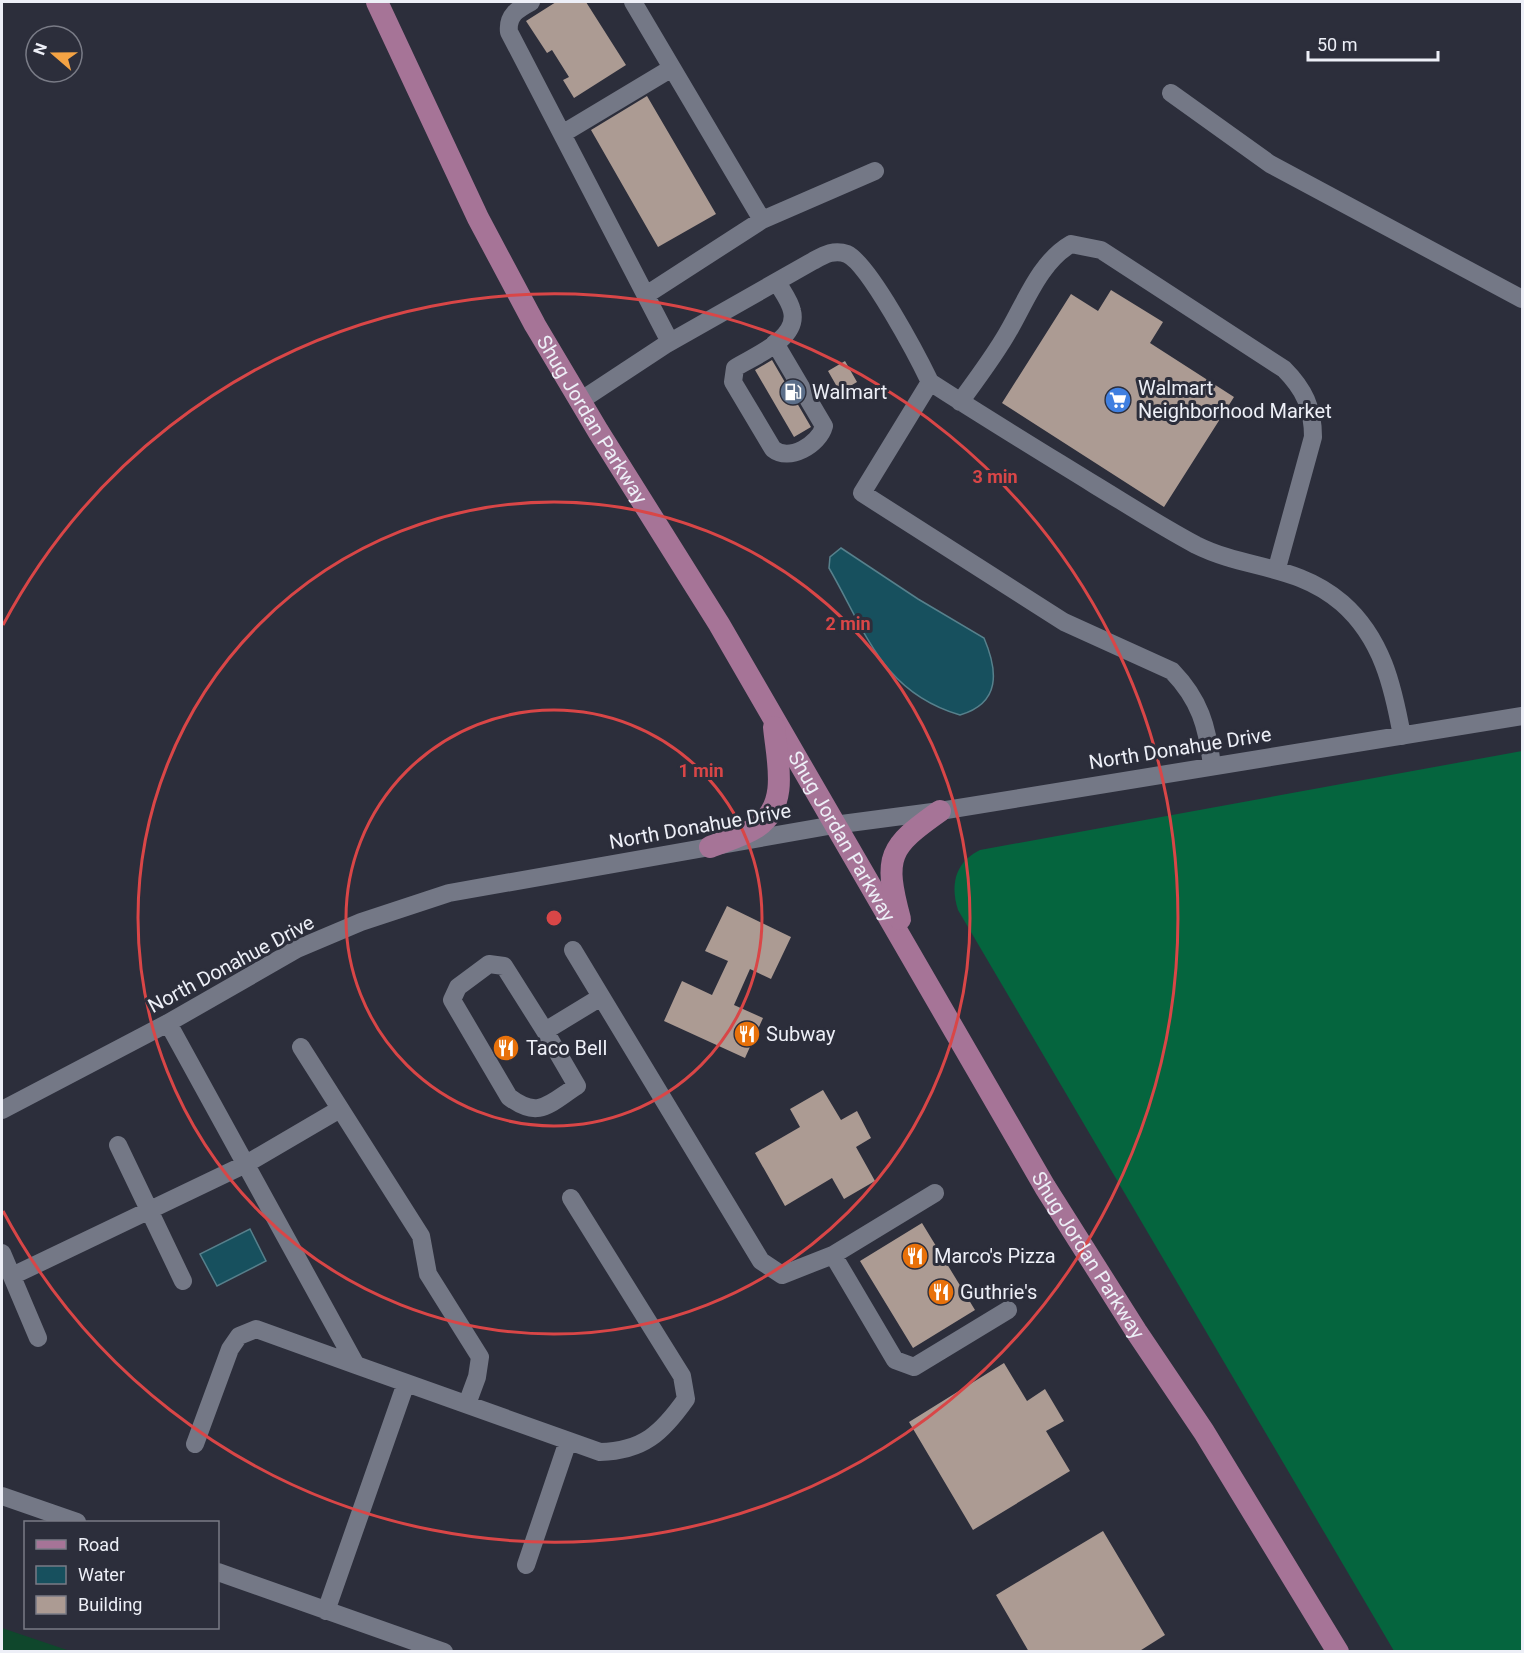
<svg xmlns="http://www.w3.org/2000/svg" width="1524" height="1653" font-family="Roboto,sans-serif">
	<rect width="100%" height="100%" fill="#2c2e3b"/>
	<path fill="#0f472c" d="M2 1628 70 1651H2Z"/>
	<path fill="#05653e" d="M1522 751V1651H1394L958 910C950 885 955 862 980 850Z"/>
	<path fill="#17505e" stroke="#57808c" stroke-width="1.5" d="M841 548 918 599 984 638C998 671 1001 703 960 715 882 692 866 632 829 568L830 557Z
		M250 1229 266 1261 217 1286 200 1254Z"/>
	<path fill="#ac9b93" d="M556 2H586L626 65 574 98 563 80 569 77 552 50 547 53 526 21Z
		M647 96 716 214 658 247 591 130Z
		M1111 290 1163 322 1150 343 1234 397 1164 507 1002 403 1071 294 1098 311Z
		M772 360 811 427 794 437 755 370Z
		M845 361 857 382 840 392 828 371Z
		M727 906 791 937 771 979 750 969 734 1005 763 1018 745 1058 664 1021 682 981 712 995 728 961 705 951Z
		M823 1090 841 1120 857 1111 871 1138 856 1147 875 1181 844 1199 832 1178 785 1206 755 1153 800 1127 790 1109Z
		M922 1223 975 1310 913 1348 860 1261Z
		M1004 1363 1027 1401 1045 1389 1064 1421 1046 1431 1070 1471 973 1530 909 1422Z
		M1103 1531 1165 1635 1138 1652H1029L996 1595Z"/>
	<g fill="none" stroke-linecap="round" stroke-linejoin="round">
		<path stroke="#747886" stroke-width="18" d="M531 2C518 9 507 15 509 32L670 342
			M633 2 762 220
			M1171 93 1270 164 1522 299
			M562 134 672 68
			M646 295 762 220 875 171
			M775 343 824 426C819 445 789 462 773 449L733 382 735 368C754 356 799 339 792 311 790 301 782 291 777 282
			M930 382 862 493 1064 622 1172 671C1200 700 1207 726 1212 765
			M580 401 665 345 813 261C824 255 834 249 847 254 869 264 918 357 930 382 984 417 1040 451 1095 485 1128 505 1162 527 1196 545 1246 570 1297 564 1342 603 1382 638 1393 686 1402 736
			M960 402C974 383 988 364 1000 345 1022 313 1036 264 1071 244L1101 250 1284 369C1304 389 1313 408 1313 437L1277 568
			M573 950 761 1261 782 1275 833 1255 935 1193
			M168 1023 356 1365 600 1452C643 1451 662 1433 686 1399L682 1376 571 1198
			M545 1031 577 1086C550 1103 539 1120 509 1097L452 1000 458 987 489 964 504 966 545 1031 601 997
			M301 1047 421 1236 428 1274 480 1357 477 1377 467 1404
			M2 1110 168 1023 297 949 361 922 449 893 834 825 940 811 1522 716
			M118 1145 183 1281
			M2 1253 38 1338
			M833 1255 895 1360 914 1367 1008 1310
			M12 1276 246 1164 340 1109
			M195 1444 230 1349 239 1336 256 1329 356 1365
			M2 1496 77 1522
			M526 1565 568 1441
			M218 1572 444 1652
			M326 1611 406 1383"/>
		<g stroke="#a67497" stroke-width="22">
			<path id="s1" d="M377 2 478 218 535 325 598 431 719 624 1045 1187 1136 1331 1204 1432 1338 1652"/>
			<path d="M710 847C725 841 743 836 757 827 790 804 777 760 774 727"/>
			<path d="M900 919C883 856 889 847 940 811"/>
		</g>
	</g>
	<g fill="none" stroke="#d94647" stroke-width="3">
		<circle cx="554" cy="918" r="208"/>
		<circle cx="554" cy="918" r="416"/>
		<path d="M3 625A624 624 0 1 1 3 1211"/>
	</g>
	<defs>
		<symbol id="fuel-disc" viewBox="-11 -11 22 22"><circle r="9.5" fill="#5c6f8a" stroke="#2c2e3b"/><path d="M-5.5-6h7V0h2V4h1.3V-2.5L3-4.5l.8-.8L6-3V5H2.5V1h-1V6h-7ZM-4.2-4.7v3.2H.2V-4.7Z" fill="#fff"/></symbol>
		<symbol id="supermarket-disc" viewBox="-11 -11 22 22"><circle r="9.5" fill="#3f7fe0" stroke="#2c2e3b"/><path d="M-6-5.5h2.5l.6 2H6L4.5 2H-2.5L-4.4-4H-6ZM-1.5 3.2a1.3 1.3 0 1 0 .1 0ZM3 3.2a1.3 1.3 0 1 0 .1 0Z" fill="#fff"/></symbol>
		<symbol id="restaurant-disc" viewBox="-11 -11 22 22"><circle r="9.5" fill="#e8710a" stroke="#2c2e3b"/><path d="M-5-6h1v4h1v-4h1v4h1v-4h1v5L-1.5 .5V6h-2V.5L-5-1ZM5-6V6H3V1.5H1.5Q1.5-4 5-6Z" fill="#fff"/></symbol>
	</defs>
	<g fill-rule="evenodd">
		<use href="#fuel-disc" x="778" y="377" width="30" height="30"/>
		<use href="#supermarket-disc" x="1103" y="385" width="30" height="30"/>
		<use href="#restaurant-disc" x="732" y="1019" width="30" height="30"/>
		<use href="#restaurant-disc" x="491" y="1033" width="30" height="30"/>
		<use href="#restaurant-disc" x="900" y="1241" width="30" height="30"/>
		<use href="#restaurant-disc" x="926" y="1277" width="30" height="30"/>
	</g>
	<g text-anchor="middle" stroke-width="6" stroke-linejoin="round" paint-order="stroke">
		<g font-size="20" fill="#edeff7" stroke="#2c2e3b" text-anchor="start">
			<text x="1138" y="395">Walmart<tspan x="1138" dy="23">Neighborhood Market</tspan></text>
			<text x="812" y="399">Walmart</text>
			<text x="766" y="1041">Subway</text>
			<text x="526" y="1055">Taco Bell</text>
			<text x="934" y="1263">Marco's Pizza</text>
			<text x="960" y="1299">Guthrie's</text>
		</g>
		<g font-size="20" fill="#edeff7" stroke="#2c2e3b">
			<text dy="7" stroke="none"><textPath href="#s1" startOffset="470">Shug Jordan Parkway</textPath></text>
			<text transform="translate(1180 748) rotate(-9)" y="7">North Donahue Drive</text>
			<text transform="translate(700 826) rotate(-10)" y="7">North Donahue Drive</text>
			<text dy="7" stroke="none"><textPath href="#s1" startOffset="956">Shug Jordan Parkway</textPath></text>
			<text transform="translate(231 964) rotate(-28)" y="7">North Donahue Drive</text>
			<text dy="7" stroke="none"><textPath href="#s1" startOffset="1442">Shug Jordan Parkway</textPath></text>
		</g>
	</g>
	<circle cx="554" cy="918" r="9" fill="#d94647" stroke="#2c2e3b" stroke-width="3"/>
	<g font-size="18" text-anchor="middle" font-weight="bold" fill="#d94647" stroke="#2c2e3b" stroke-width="6" stroke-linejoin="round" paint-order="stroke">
		<text x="995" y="483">3 min</text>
		<text x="848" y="630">2 min</text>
		<text x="701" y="777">1 min</text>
	</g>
	<rect width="1524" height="1653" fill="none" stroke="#edeff7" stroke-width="6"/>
	<rect x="24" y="1521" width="195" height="108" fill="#2c2e3b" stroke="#797b86" stroke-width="1.5"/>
	<rect x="36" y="1540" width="30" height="9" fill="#a67497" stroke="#797b86" stroke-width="1.5"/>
	<text x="78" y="1551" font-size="18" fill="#edeff7">Road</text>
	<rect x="36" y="1566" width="30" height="18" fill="#17505e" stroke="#797b86" stroke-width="1.5"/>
	<text x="78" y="1581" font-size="18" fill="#edeff7">Water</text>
	<rect x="36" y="1596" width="30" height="18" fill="#ac9b93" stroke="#797b86" stroke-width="1.5"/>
	<text x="78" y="1611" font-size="18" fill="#edeff7">Building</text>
	<g transform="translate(54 54) rotate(290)"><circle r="28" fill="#2c2e3b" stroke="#797b86" stroke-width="1.5"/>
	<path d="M0-4.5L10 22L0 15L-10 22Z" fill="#f4a344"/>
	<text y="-9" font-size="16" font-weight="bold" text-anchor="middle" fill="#edeff7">N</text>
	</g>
	<path d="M1308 51v9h130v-9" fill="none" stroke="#edeff7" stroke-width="3"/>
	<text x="1317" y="51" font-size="18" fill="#edeff7" stroke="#2c2e3b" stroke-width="4.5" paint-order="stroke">50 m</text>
</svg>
